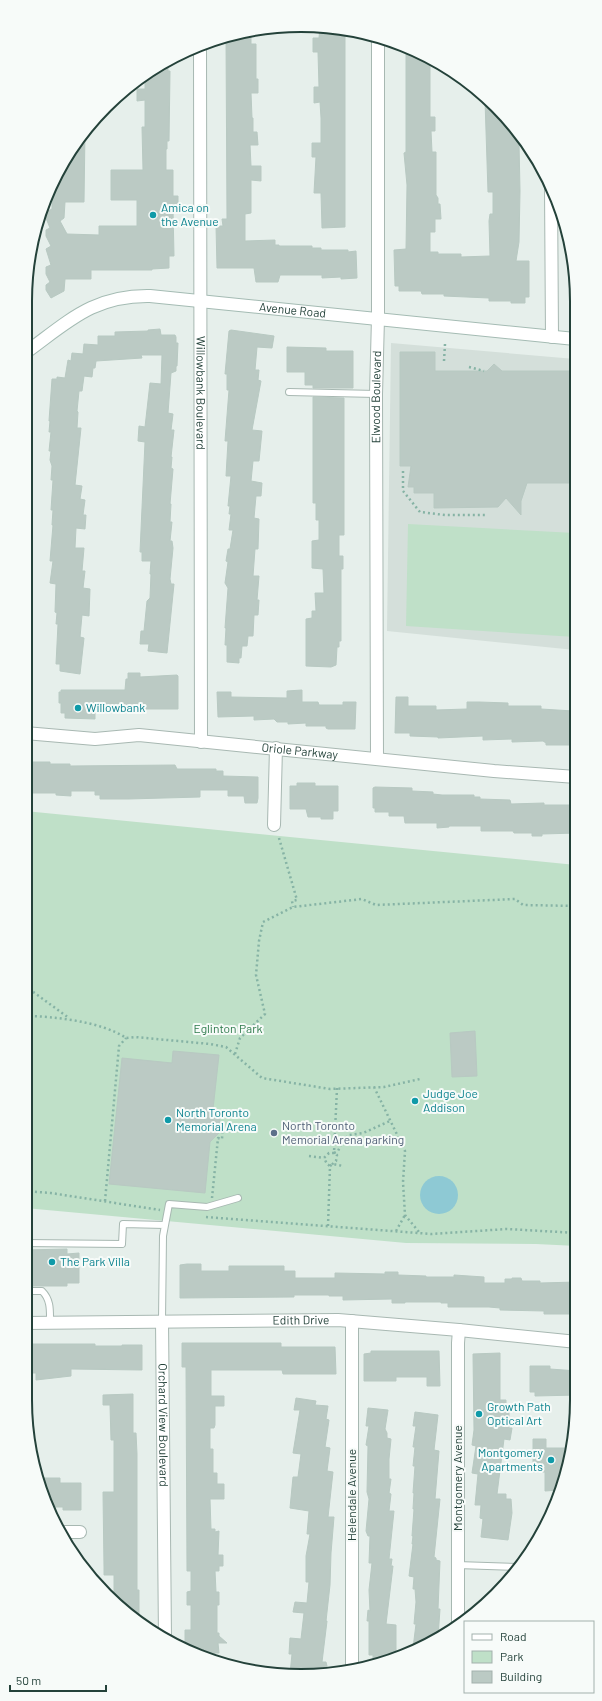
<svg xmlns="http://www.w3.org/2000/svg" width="602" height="1701" font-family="Barlow,sans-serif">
	<rect width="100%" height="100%" fill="#e6efeb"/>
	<path fill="#d4dfda" d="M391 343 575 359V650L387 631Z"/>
	<path fill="#bfe0c8" d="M408 524 575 533V637L406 626Z
		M25 811 576 865 577 1246 536 1244 406 1243 25 1208Z"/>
	<path fill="#8ec9d4" d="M420 1195a19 19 0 1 1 38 0a19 19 0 1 1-38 0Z"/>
	<path fill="#bbcac4" stroke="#b8c9c2" d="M320 26 345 30V227L322 228 321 193H314L316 157H312V143H321V118L320 102 314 103V87H319L318 52H313V38H319Z
		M245 32V33H251V44H256V79H258V93H251L252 118H253V132H257L258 145H250L251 166H261V181L251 180V213L245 214V241L275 240V245H279V246H312V248H321V250H348V252L356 251 357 278 341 279V277L322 278V275H280L278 282H256L254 268H217L216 226H223L222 219H227L226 36Z
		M406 48 430 58V117H435V131H431L432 152H436V195L438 198V204H440L441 219H435V232H430V252H438V254H461V257L490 256 489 221 490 214H493V192H488L485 100 508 119 516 130V141L519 143 520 191 519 242 516 261H529V297H525V303H511V301H489V298L444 296V294H422L421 291H399V286H395L394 250 406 249 407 185 404 153 406 152Z
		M168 60V71H170L169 141H167V149H166V170H173V196H178V209H173L174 256H169V268L152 269V270H91V279H65L64 291 51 298 46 290V285L50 282 46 274V267L51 265 46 249 51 246 46 236V230L50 228 46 218V212L52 209V183L53 179 85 130 84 202H65L64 218 60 221 67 234 99 235V226H137V200H111V170H143L142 127H145V100L137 101V89H145V75Z
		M160 329 161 335H175L176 337V343H178L177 366H176V371L171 373 168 413 173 414 171 430H174L171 457H172L171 468 173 469 170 504H171L170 522H172L170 541H172L173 548 170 579 171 584H174L167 653 148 651 149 644H140L141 631H144L147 601 150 598 151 574H150L151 561H142V552H140L145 442 138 441 139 426 145 427 150 383 161 384 162 355H141L142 358 96 361 95 368H93L92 377 84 376 82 391H79L77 411 78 412 77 428H81L75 485 82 486 80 499 85 500 83 515H86L85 529 76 528 75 548H84L82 571H85L83 588 90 589 89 616 82 615 80 637 84 638 80 674 60 671V664H56L58 624H56L57 613 55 612 56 584 50 583 53 561H50L53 525H52L53 510H51L53 480H51L52 466 50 460 51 451H49L51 432H49L50 421H49L52 379H57V377L65 378 68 360 71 361 72 353 83 354 84 344 98 345V336H115V332L148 331V330Z
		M231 330 274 336 272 348 257 347 255 370H259L258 380 261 381 252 430 262 431 259 461H253L251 481 262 483 261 496H256L254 518 259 519 258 549H255L253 576H259L257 600H259L258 615H254L253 636H248L247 646H242L241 658H239V663L227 662V645H225L226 628H225L228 588 225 583 228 562 226 561 228 549H230L233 530H229L231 514H229L230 506H228L231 476H226L228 441H225L229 390H227V374H225L229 331Z
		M287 347 326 348V351H353V388H313V385H305V372H287Z
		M400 352H435V371H487L494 364 502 371H575V406H571V444H575V483H527L521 501V515L506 498 498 507 434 508V493H414V487H408L411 466H400Z
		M313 397 344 398V535H339V556H343V569H341V641H339V647H337L336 665 331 667 306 666V619L312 618V611H316L315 593H324L323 569 312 568V541L319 540V520H316V503H313Z
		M128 673H140V677L177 675 178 676V709H95V719L65 718V713H61V703H59V692H61V690H125L126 679H128Z
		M302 690V702H318L319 705H343V702H356L355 729H328L326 728V726H306V723L288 724V722H277L274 719 254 720V716L218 717 217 692H231V697L287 698V691Z
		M396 697H408V706H436V710L467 709V702H479L508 703V706H541V709L573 711V714H576V745H546V743L543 741 512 742V739L483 740V736L438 738V737L410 736V733H395Z
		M25 762H50V764H70V766L175 765 177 769H216V771H223V776L258 777V798L257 803H245L244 796H228V790H200V797L128 799H100V795H95V791H71V796L56 795V793H25Z
		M297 783H315V786H338V811H333V819H321V817H308L306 809H290V786H297Z
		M375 787 412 788V791L433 792V794L442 795H474V797H480V799L510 800 511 804 544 803V805H572V808L576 809V833L542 834V836H532V833H514L513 831H481V826H449V827L437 828V823H405L404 816H389V812H375V808H373V788Z
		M475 1031 477 1076 452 1077 450 1033Z
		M173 1051 219 1055 213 1109 220 1116 219 1133 210 1142 205 1193 109 1184 122 1058 172 1063Z
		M67 1249V1254L79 1253V1283H67V1286H25V1250Z
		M187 1264H201V1271H229V1266H284V1271H295V1278H335V1273L385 1274V1272H398V1275L426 1276V1277H454V1275L484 1277V1283H505V1279H512V1278H521L522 1281H540V1283L577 1282V1314H544V1311L500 1310V1308L489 1307H448V1303H441V1302H405V1303H392V1299L343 1300V1296H329V1295H294V1297L180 1298V1265Z
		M182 1343H281V1347H335L336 1374H283L282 1370H211V1396H224V1406H215V1425L214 1428H210V1449H213V1473H217V1484H224V1499H210L211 1529H215V1532L219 1531 218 1555H223V1566H219V1571H215L216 1592H219V1605H217V1633H219V1636L227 1643H218L219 1653H215V1658L188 1650V1644H185V1630H191V1605H187V1592L191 1591V1571H187L186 1367H182Z
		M25 1344H95V1346H122V1345H142V1370L71 1369V1376L36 1380V1373H29V1369L26 1364Z
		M371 1351H439L440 1386H427V1377H396V1381H364V1354L371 1353Z
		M500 1353V1400H506V1411H509V1428H512L510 1440 504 1439 497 1494H506V1499H511L512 1513 508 1540 481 1537 483 1519 480 1518 481 1505H475L478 1474 472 1473 476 1446 472 1445 474 1430 473 1354Z
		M530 1366H550V1369L577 1371V1395L535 1396V1392H530Z
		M133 1394V1433H136L137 1454V1590H139V1615H135L136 1620 114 1601V1575H104V1567L103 1492H114V1440H111L110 1405H103V1395Z
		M296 1398 316 1401 315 1405 328 1406 326 1419 329 1420 325 1447 330 1448 327 1471 333 1472 328 1517H334L331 1553 330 1585 326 1621H327L322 1662H326L327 1666 325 1674 319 1675 290 1674 292 1654H289L290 1638 301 1639 304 1613 293 1612 295 1602 307 1603 309 1582H306V1556L310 1534H307L309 1511 290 1508 293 1477H298L301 1454 293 1453 300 1410H294Z
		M368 1408 388 1410 385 1429 387 1433V1438L391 1439 389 1459V1479H391L389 1493 391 1494 389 1511H394L389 1559H392L391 1566H393L386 1624 396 1625V1656L373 1666V1655H369V1621H367L368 1610 370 1611 369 1590 372 1563H369L370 1536H368L366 1531 369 1499 367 1492 368 1446 366 1445 369 1426H366Z
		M415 1412 438 1415 434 1450 439 1451 435 1499H440L434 1557 436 1558V1560L440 1561 438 1609H440L438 1637 413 1648 416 1624H414L416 1602 415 1589H413L414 1577 409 1576 413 1544H412L413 1536H412L414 1509H413L414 1493H413L415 1466H413L415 1447H413L416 1426H413Z
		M533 1439H546V1448H571L568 1471 559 1490 545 1491V1472H533Z
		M38 1478H60V1483H81V1510H63V1507H47Z"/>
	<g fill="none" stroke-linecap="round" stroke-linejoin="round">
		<defs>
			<path id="service" d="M289 392 376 394
				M25 1243 122 1244 123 1224 165 1225
				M25 1291H42C51 1300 50 1310 50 1323
				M162 1321 163 1236 169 1204 207 1207 238 1198
				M457 1565 519 1567"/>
			<g id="minor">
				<path id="s1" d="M200 45 201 742"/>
				<path d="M551 187 552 337"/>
				<path id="s2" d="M25 733 95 739 139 735 494 771 576 777"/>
				<path id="s3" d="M377 758 376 394 378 318V37"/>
				<path d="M274 825 276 748"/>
				<path id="s4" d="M162 1321 165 1639"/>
				<path d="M352 1321V1670"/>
				<path id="s5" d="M25 1323 338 1320 459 1330 577 1342"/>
				<path d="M62 1532H80"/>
				<path d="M458 1627V1343L459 1330"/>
			</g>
			<g id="secondary">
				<path id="s6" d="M25 353C68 322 93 295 150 296L575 339"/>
			</g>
		</defs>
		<use href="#service" stroke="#a8b8b2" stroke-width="8"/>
		<use href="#minor" stroke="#a8b8b2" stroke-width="14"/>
		<use href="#secondary" stroke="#a4bbb3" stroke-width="14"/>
		<path stroke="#86b3a5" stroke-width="2.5" stroke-dasharray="2 3" stroke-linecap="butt" d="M444 361 445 344
			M469 367 484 371
			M403 471V491L420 512 445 515H486
			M279 838 297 900 292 901 293 907
			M25 986 69 1018
			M25 1016C53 1016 103 1022 126 1038L135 1037 210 1044 226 1047 262 1078 330 1089 384 1087 420 1079
			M235 1054 240 1038 265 1014 256 975 259 941 263 922 293 907 362 899 376 905 515 899 523 905 576 906
			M374 1087 405 1151 403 1182 405 1215 419 1232
			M337 1088 334 1153H329L324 1158 327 1164 330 1166 336 1161 337 1155 334 1153 338 1151 343 1140 349 1135 363 1133 390 1121
			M309 1156 324 1158
			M25 1191 51 1193 160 1210
			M212 1198 218 1138 222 1139 223 1124H220
			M105 1201 119 1046 126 1038
			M206 1217 431 1234 507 1229 577 1233
			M328 1226 330 1166 333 1164 343 1166
			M396 1231 405 1215"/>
		<use href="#service" stroke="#fff" stroke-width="6"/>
		<use href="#minor" stroke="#fff" stroke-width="12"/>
		<use href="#secondary" stroke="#fff" stroke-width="12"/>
	</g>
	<g fill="#0f9aa8" stroke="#f7fbf9" stroke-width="1.5">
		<circle cx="153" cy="215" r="4"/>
		<circle cx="78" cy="708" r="4"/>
		<circle cx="415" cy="1101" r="4"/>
		<circle cx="168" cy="1120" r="4"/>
		<circle cx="52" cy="1262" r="4"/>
		<circle cx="479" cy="1414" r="4"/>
		<circle cx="551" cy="1460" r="4"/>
	</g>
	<circle fill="#5c6f8a" stroke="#f7fbf9" stroke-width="1.5" cx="274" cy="1133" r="4"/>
	<g text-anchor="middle" stroke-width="4" stroke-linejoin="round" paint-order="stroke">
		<g font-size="12" fill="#0d838f" stroke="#f7fbf9" text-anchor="start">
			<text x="161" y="212">Amica on<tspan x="161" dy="14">the Avenue</tspan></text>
			<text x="86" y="712">Willowbank</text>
			<text x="423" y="1098">Judge Joe<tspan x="423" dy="14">Addison</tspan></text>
			<text x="176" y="1117">North Toronto<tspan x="176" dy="14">Memorial Arena</tspan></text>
			<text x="60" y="1266">The Park Villa</text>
			<text x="487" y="1411">Growth Path<tspan x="487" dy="14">Optical Art</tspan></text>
			<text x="543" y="1457" text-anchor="end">Montgomery<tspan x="543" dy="14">Apartments</tspan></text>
		</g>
		<g font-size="12" fill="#24423a" stroke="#f7fbf9">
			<text dy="4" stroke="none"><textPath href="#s6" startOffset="284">Avenue Road</textPath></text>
			<text dy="4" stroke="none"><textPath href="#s1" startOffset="348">Willowbank Boulevard</textPath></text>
			<text dy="4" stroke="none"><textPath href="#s3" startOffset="361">Elwood Boulevard</textPath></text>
			<text dy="4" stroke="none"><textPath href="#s2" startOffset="276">Oriole Parkway</textPath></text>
			<text dy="4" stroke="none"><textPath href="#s5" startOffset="276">Edith Drive</textPath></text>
			<text dy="4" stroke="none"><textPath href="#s4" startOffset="104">Orchard View Boulevard</textPath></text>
			<text transform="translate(458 1478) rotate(-90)" y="4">Montgomery Avenue</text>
			<text transform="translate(352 1495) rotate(-90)" y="4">Helendale Avenue</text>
		</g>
		<g font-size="12" fill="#2d7a4b" stroke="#f7fbf9">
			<text x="228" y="1033">Eglinton Park</text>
		</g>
		<g font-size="12" fill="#4e5e75" stroke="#f7fbf9" text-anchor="start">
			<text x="282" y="1130">North Toronto<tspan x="282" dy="14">Memorial Arena parking</tspan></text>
		</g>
	</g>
	<path d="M0 0H602V1701H0ZM301 32H301A269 269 0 0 1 570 301V1400A269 269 0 0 1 301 1669H301A269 269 0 0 1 32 1400V301A269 269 0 0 1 301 32Z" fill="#f7fbf9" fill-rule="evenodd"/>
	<path fill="none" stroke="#24423a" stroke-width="2" d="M301 32H301A269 269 0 0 1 570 301V1400A269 269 0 0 1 301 1669H301A269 269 0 0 1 32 1400V301A269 269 0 0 1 301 32Z"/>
	<rect x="464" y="1621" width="130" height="72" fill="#f7fbf9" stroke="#a3b1ad"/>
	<rect x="472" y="1634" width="20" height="6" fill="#ffffff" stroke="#a3b1ad"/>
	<text x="500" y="1641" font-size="12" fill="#24423a">Road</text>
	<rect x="472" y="1651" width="20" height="12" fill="#bfe0c8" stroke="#a3b1ad"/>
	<text x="500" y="1661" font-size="12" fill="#24423a">Park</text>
	<rect x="472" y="1671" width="20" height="12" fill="#bbcac4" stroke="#a3b1ad"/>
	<text x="500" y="1681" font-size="12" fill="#24423a">Building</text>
	<path d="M10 1685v6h96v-6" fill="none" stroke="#24423a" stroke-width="2"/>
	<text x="16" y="1685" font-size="12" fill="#24423a" stroke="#f7fbf9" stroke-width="3" paint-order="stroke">50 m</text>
</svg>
